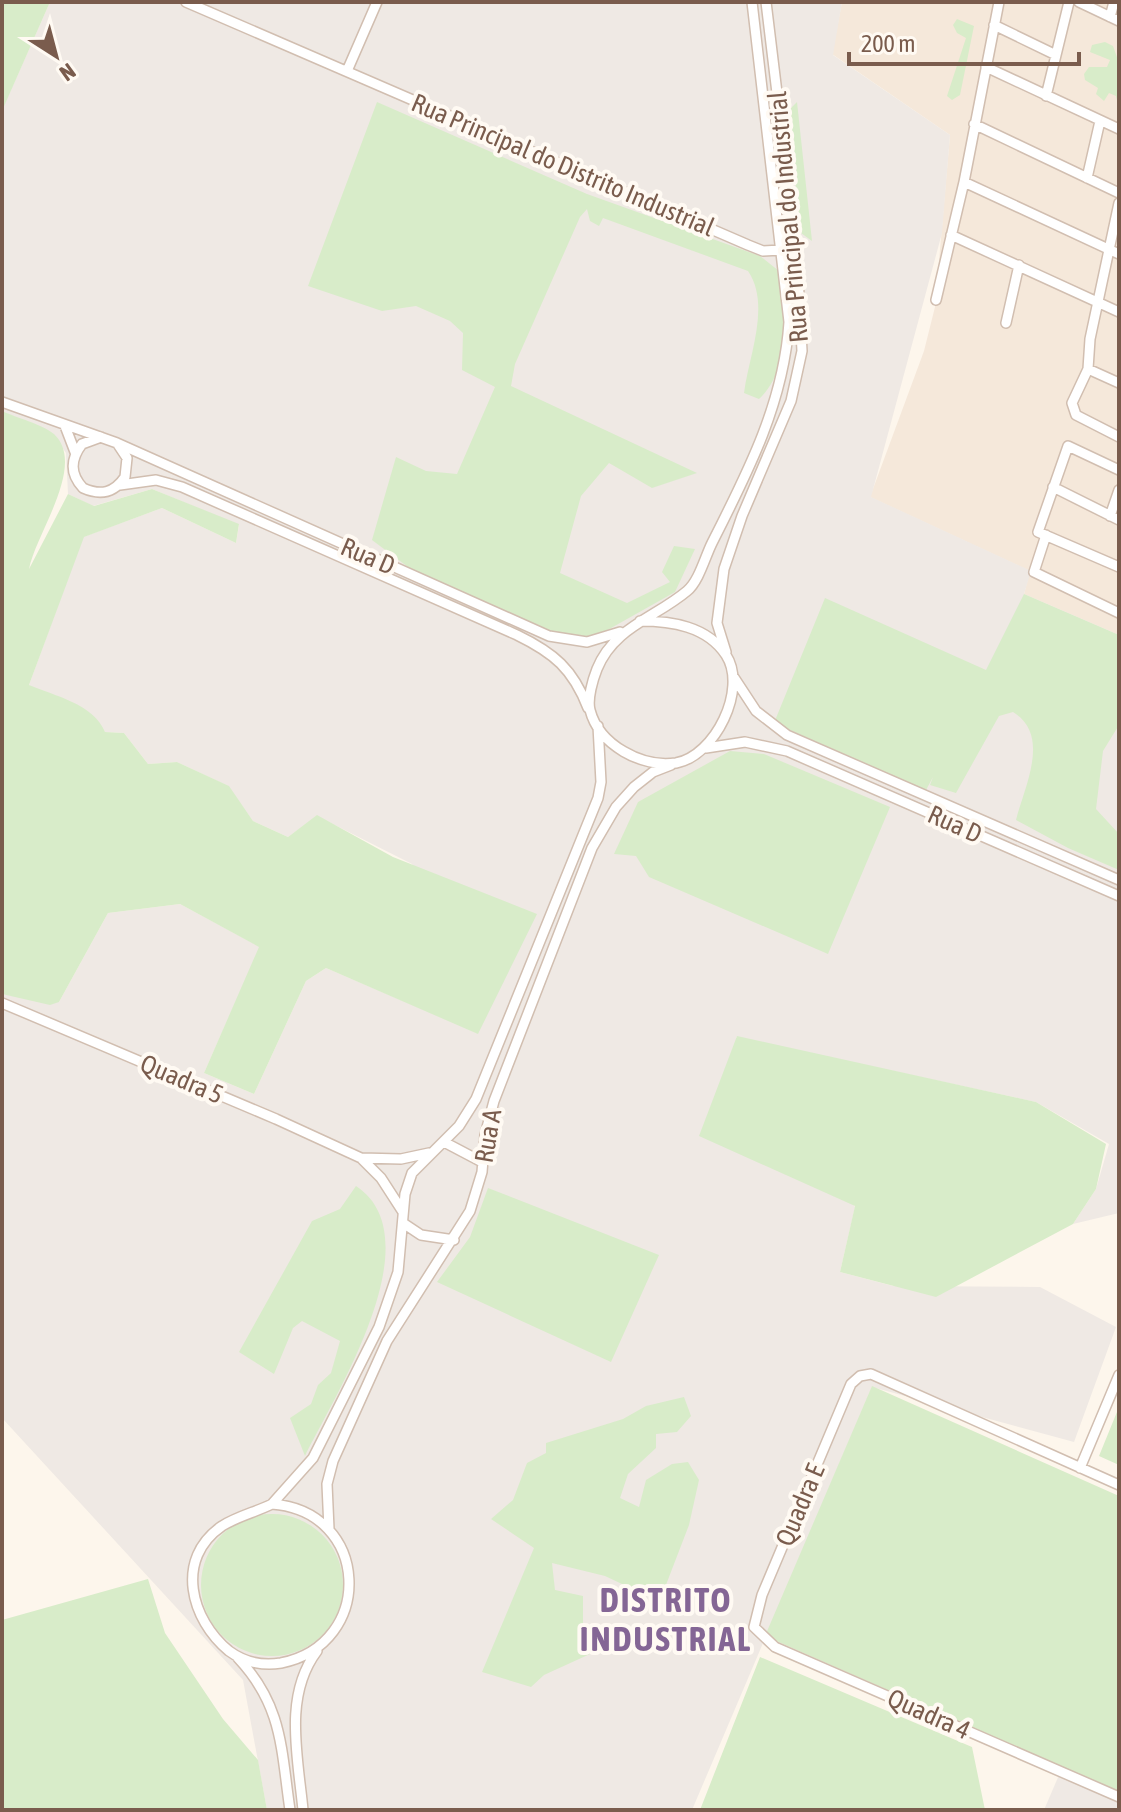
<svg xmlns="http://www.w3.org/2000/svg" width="1121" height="1812" font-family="'Asap Condensed',sans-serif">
	<rect width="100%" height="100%" fill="#fdf6ec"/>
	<path fill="#f5e8da" d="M842 2H1119V635L1024 594 1030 571 870 497 924 351 935 307 950 135 832 54Z"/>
	<path fill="#efe9e4" d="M50 2H842L833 55 950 135 942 233 871 497 1031 571 1024 594 1119 635V1213L1073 1224 1096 1189 1109 1144 1036 1102 736 1037 855 1207 840 1272 893 1286 1040 1287 1116 1327 1074 1442 872 1387 692 1810H267L243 1680 2 1418V994L59 1002 108 913 180 904 260 947 204 1073 254 1094 306 981 326 968 478 1033 412 864 317 816 288 837 253 821 228 786 177 762 148 764 124 733 105 732 29 685 83 537 162 508 236 543 239 525 152 489 93 506 68 494 66 453 53 434 2 411V110Z
		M1059 1775 1119 1801V1810H1044Z"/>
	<path fill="#d8ecc9" d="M2 2H50L2 111Z
		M957 19 974 26 960 95 952 100 947 96 966 38 957 33 953 25Z
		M1105 42 1113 46 1119 63V109L1116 96 1109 93 1104 101 1096 94 1098 88 1085 80 1084 74 1089 67H1107L1110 60 1090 52 1092 45Z
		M377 102 587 194 760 256 779 271C783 314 793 367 759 399L744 393C749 355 771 305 748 271L603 218 599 226 590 221 587 209 580 217 515 364 511 386 697 473 652 488 609 463 581 496 560 573 627 603 670 582 662 572 674 546 695 549 675 592 604 632 586 639 561 636 416 573 372 540 396 457 426 471 457 474 495 387 462 370 463 333 450 321 416 306 382 311 308 286Z
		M797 102 812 241 801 233 787 112Z
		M2 411C17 418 42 424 54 434 87 465 36 533 29 569L68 494 94 506 152 489 239 524 236 543 162 508 84 537 29 685C55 696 94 704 105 732L124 733 148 764 177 762 229 786 253 821 288 837 317 815 393 857 537 914 478 1034 326 968 306 981 254 1094 204 1073 259 947 180 904 108 913 59 1002 50 1005 2 994Z
		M1024 594 1119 635V725L1103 751 1096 809 1119 834V870L1068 848 1016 820C1025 785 1051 735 1013 712L999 716 956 793 930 785 933 777 926 790 774 723 825 598 986 670Z
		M730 751 764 754 890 807 828 954 649 877 636 856 614 854 638 802Z
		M737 1036 1036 1102 1106 1144 1096 1189 1073 1224 936 1297 840 1272 855 1206 699 1136Z
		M356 1186C435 1238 334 1397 305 1456L290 1418 311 1404 318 1385 331 1373 340 1341 302 1321 293 1328 274 1374 239 1352 312 1221 340 1209Z
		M488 1188 659 1255 611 1362 437 1282 470 1237Z
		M872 1386 1119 1496V1792L765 1636Z
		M684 1397 691 1416 677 1432 656 1434V1448L628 1474 620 1498 639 1507 646 1480 672 1464 688 1462 699 1480 689 1525 664 1590 639 1592 605 1576 552 1563 555 1590 583 1596V1633L590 1654 544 1675 531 1687 482 1672 534 1548 491 1519 513 1500 527 1463 546 1453V1443L623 1419 646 1406Z
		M1119 1407V1465L1099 1456Z
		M201 1585a71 71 0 1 1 142 0a71 71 0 1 1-142 0Z
		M148 1579 165 1633 223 1719 258 1760 267 1810H2V1620Z
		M760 1657 972 1747 985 1810H700Z"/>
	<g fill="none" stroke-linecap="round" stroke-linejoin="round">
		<defs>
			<path id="minor" d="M186 2 748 245 763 251 781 250
				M1079 2 1119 21
				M1110 17 1114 2
				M994 25 1056 55
				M986 67 1119 129
				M347 71 377 2
				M1046 96 1069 2
				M974 124 1119 193
				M1087 178 1100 121
				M964 182 1119 254
				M1119 203 1090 339 1088 369 1072 403 1076 415 1119 437
				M951 235 1119 312
				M936 300 964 182 999 2
				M1006 323 1019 265
				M1088 369 1119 383
				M2 402 117 443 127 458 125 477C114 493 101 496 83 488 70 474 70 460 82 444L101 437
				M65 426 75 452
				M117 443 549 636 587 642 620 632
				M1119 470 1068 446 1038 532 1119 567
				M120 485 156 480 182 487 517 635C554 653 573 669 588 708
				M1053 487 1119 520
				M1110 516 1119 490
				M1046 535 1034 572 1119 613
				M640 621C671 621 707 626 726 655 748 689 715 756 676 763 642 768 599 745 590 710 587 699 593 679 597 669 614 627 655 618 687 591 699 581 705 557 712 543 748 472 784 402 789 322L752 2
				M726 652 717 623 724 569 742 516 791 401 802 351 797 258 766 2
				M733 676 756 711 787 735 1119 880
				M706 748 745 742 787 751 1119 896
				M2 1003 276 1119 361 1158 381 1178 403 1212
				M444 1142 482 1162
				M361 1158 401 1159 429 1153
				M403 1223 421 1235 454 1240
				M1080 1468 1119 1375
				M1119 1485 871 1374 860 1376 851 1384 762 1595 754 1627 775 1647 1119 1797
				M272 1504 313 1458 379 1327 398 1272 405 1194 412 1173 459 1126 476 1099 598 798 601 782 598 726
				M272 1504C370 1511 376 1644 281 1663 263 1666 244 1662 229 1651 191 1620 174 1559 222 1526 238 1516 256 1512 272 1504Z
				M329 1529 327 1484 333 1461 387 1341 470 1211 482 1172 485 1135 494 1101 592 848 616 807 634 787 653 772 671 765
				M238 1658C283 1706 281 1749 290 1810
				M303 1810C298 1757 283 1696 317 1651"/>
		</defs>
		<use href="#minor" stroke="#d1beb0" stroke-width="12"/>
		<use href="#minor" stroke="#fff" stroke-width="9"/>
	</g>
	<g text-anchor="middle" stroke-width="8" stroke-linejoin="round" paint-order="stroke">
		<g font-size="26" fill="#7a5c4d" stroke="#fffaf3">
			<text transform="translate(563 165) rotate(23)" y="9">Rua Principal do Distrito Industrial</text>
			<text transform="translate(788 217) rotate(-95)" y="9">Rua Principal do Industrial</text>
			<text transform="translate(368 556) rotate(23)" y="9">Rua D</text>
			<text transform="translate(955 824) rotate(24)" y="9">Rua D</text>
			<text transform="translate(182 1079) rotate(23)" y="9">Quadra 5</text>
			<text transform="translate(488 1136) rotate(-80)" y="9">Rua A</text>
			<text transform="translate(800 1505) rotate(-67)" y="9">Quadra E</text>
			<text transform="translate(929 1714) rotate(24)" y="9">Quadra 4</text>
		</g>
		<g font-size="34" font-weight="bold" letter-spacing="2" fill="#846695" stroke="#fffaf3">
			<text x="666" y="1612">DISTRITO<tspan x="666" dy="39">INDUSTRIAL</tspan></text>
		</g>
	</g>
	<rect width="1121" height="1812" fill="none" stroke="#7a5c4d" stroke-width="8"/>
	<g transform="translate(56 56) rotate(144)" stroke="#fffaf3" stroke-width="6" paint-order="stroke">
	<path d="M0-6L14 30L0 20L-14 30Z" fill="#7a5c4d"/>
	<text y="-12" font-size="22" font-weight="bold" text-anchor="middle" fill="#7a5c4d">N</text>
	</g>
	<path d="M849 52v12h230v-12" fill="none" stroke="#7a5c4d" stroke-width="4"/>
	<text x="861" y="52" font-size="24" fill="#7a5c4d" stroke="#fffaf3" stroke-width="6" paint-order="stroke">200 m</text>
</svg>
